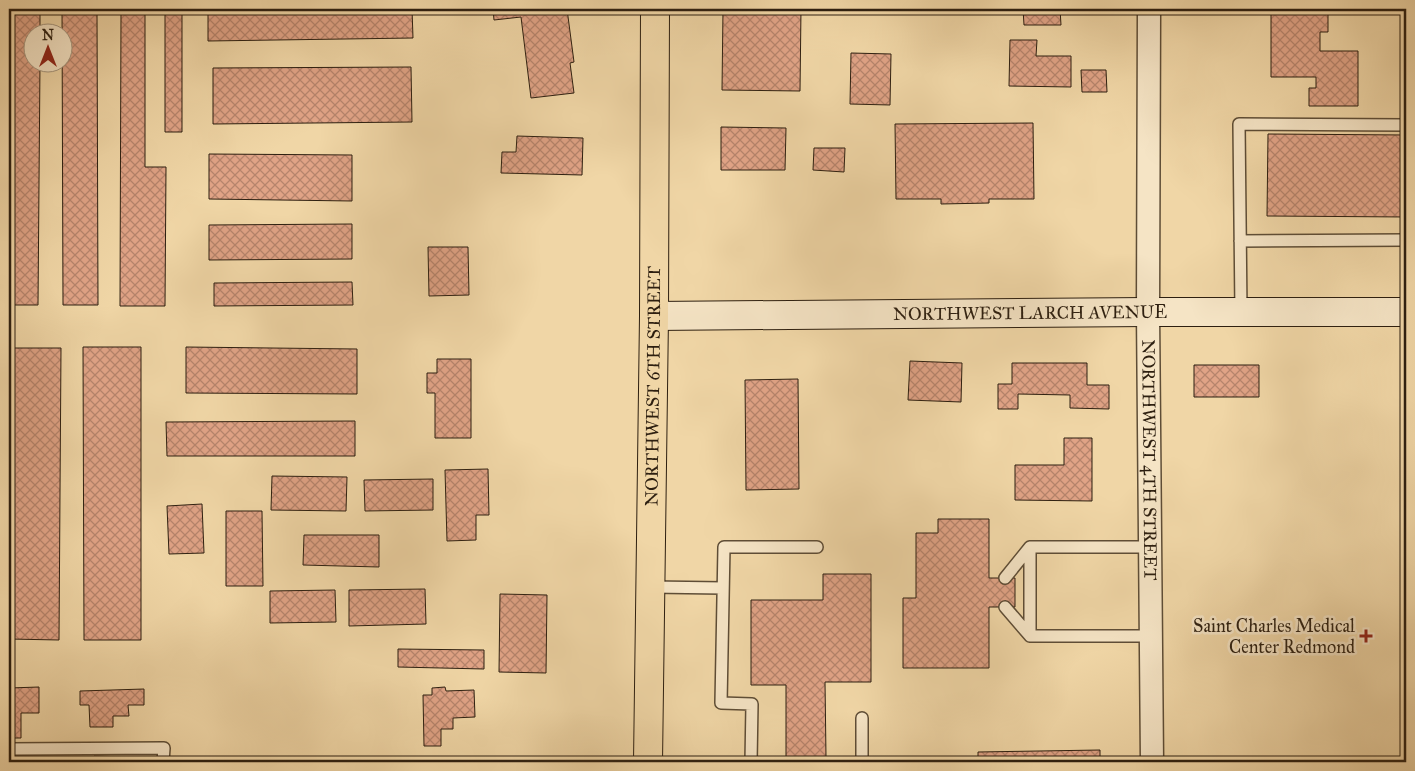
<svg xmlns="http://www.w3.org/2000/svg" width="1415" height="771" font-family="'IM FELL Great Primer',serif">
	<defs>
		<pattern id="building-cross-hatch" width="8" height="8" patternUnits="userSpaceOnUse" patternTransform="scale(1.25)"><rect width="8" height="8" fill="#e0a386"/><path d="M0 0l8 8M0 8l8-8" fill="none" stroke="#b6846c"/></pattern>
	</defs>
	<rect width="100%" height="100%" fill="#f0d6a6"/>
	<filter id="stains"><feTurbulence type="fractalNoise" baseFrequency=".004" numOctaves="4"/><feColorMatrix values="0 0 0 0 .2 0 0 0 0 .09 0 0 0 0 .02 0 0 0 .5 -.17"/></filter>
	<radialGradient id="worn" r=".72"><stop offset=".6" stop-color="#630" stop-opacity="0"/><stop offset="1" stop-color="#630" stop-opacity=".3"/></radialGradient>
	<path fill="url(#building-cross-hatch)" stroke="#2d1f10" d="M9 9H40V32H32V62H40L38 305H9Z
		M62 9H97L98 305H63Z
		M121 9H145V167H166L165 306H120Z
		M165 9H182V132H165Z
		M208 9H412L413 38 208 41Z
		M493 9H567L574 62 570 63 574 93 531 98 521 17 494 20Z
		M723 9H801L800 91 722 90Z
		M1023 9H1060L1061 25H1024Z
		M1271 9H1328V32H1320V51H1358V106H1309V88H1316V77H1271Z
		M1010 40H1037L1036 56H1071V87L1009 86Z
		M851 53 891 54 890 105 850 104Z
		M411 67 412 122 213 124V68Z
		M1081 70H1106L1107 92H1082Z
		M1033 123 1034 199H989V203L941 204V199H896L895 124Z
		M721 127 786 128 785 170H721Z
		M1268 134 1406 135V217L1267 216Z
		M517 136 583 138 582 175 501 173 502 152H516Z
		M814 148H845L844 172 813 170Z
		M209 154 352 155V201L209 199Z
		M352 224V259L209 260V225Z
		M428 247H468L469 295 429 296Z
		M352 282 353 305 214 306V283Z
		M83 347H141V640H84Z
		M186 347 357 349V394L186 393Z
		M9 348H61L59 640 9 639Z
		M437 359H471V438H435V393H427V373H437Z
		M910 361 962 363 961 402 908 400Z
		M1012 363H1087V385H1109V409L1070 408V395L1018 394V409H998V384H1012Z
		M1194 365H1259V397H1194Z
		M798 379 799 489 746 490 745 380Z
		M355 421V456H167L166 422Z
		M1064 438H1092V501L1015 500V465H1064Z
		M488 469 489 515H476V540L447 541 445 470Z
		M272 476 347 477 346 511 271 510Z
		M433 479V510L365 511 364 480Z
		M202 504 204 553 169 554 167 506Z
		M226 511H262L263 586H226Z
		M938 519H989V578H1015V607H989V668H903V598H916V533H938Z
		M304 535H379V567L303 565Z
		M823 574H871V682H825L826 757H815V762H801V757H786V685H751V600H823Z
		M425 589 426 624 349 626V590Z
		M335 590 336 622 270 623V591Z
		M500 594 547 595 546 673 499 672Z
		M398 649 484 650V669L398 667Z
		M39 687V713H21V738H9V688Z
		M445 687 446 691 474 690 475 717 453 718V729H441V746H424L423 695H432V688Z
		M144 689V705H128L129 716H113V727H90L89 705H80V691Z
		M1100 750V762H978V752Z
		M94 756 127 757 126 762H94Z"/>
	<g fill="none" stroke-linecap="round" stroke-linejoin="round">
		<defs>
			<path id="lane" d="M1240 241 1406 240
				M1241 312 1239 124 1406 125
				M1151 547H1030V636H1151
				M1005 578 1030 547
				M651 587 723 588
				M1005 607 1030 636
				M862 718V762
				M9 749 164 748 163 762
				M751 762 752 704 721 703 724 547H817"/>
			<g id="street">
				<path id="s1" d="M1149 9 1148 312 1152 762"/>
			</g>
			<g id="secondary">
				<path id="s2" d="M654 316 1148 312H1406"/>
			</g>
			<g id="primary">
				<path id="s3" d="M648 762 654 316 655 9"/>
			</g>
		</defs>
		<use href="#lane" stroke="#5e4d36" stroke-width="14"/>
		<use href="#street" stroke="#5e4d36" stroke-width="25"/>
		<use href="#secondary" stroke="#2d1f10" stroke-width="30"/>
		<use href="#primary" stroke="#2d1f10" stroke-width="30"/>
		<use href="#lane" stroke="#f5e4c5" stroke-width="11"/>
		<use href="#street" stroke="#f5e4c5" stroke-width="22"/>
		<use href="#secondary" stroke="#f5e4c5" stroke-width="28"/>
		<use href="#primary" stroke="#f0d6a6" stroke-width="28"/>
	</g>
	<path fill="#8f2418" stroke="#f5e4c5" stroke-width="2" d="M1363.5 628.5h5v5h5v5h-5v5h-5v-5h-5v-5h5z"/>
	<g text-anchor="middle" stroke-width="5" stroke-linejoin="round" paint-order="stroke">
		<g font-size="18" fill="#2d1f10" stroke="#f5e4c5">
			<text dy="6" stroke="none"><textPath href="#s2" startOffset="376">NORTHWEST LARCH AVENUE</textPath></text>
			<text dy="6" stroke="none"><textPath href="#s3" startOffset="376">NORTHWEST 6TH STREET</textPath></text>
			<text dy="6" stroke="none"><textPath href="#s1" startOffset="451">NORTHWEST 4TH STREET</textPath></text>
		</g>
		<g font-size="18" fill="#2d1f10" stroke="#f5e4c5" text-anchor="end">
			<text x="1355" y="632">Saint Charles Medical<tspan x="1355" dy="21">Center Redmond</tspan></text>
		</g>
	</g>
	<rect width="1415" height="771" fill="none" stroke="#f0d6a6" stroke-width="30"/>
	<rect x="10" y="10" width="1395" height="751" fill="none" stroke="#2d1f10" stroke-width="2.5"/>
	<rect x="15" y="15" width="1385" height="741" fill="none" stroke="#2d1f10"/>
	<g transform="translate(48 48)"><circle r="24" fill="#f5e4c5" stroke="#a5957d"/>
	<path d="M0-4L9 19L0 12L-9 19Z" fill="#8f2418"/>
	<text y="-8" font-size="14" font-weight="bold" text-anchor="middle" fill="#2d1f10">N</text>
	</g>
	<rect width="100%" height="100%" filter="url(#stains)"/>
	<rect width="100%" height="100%" fill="url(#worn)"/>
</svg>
